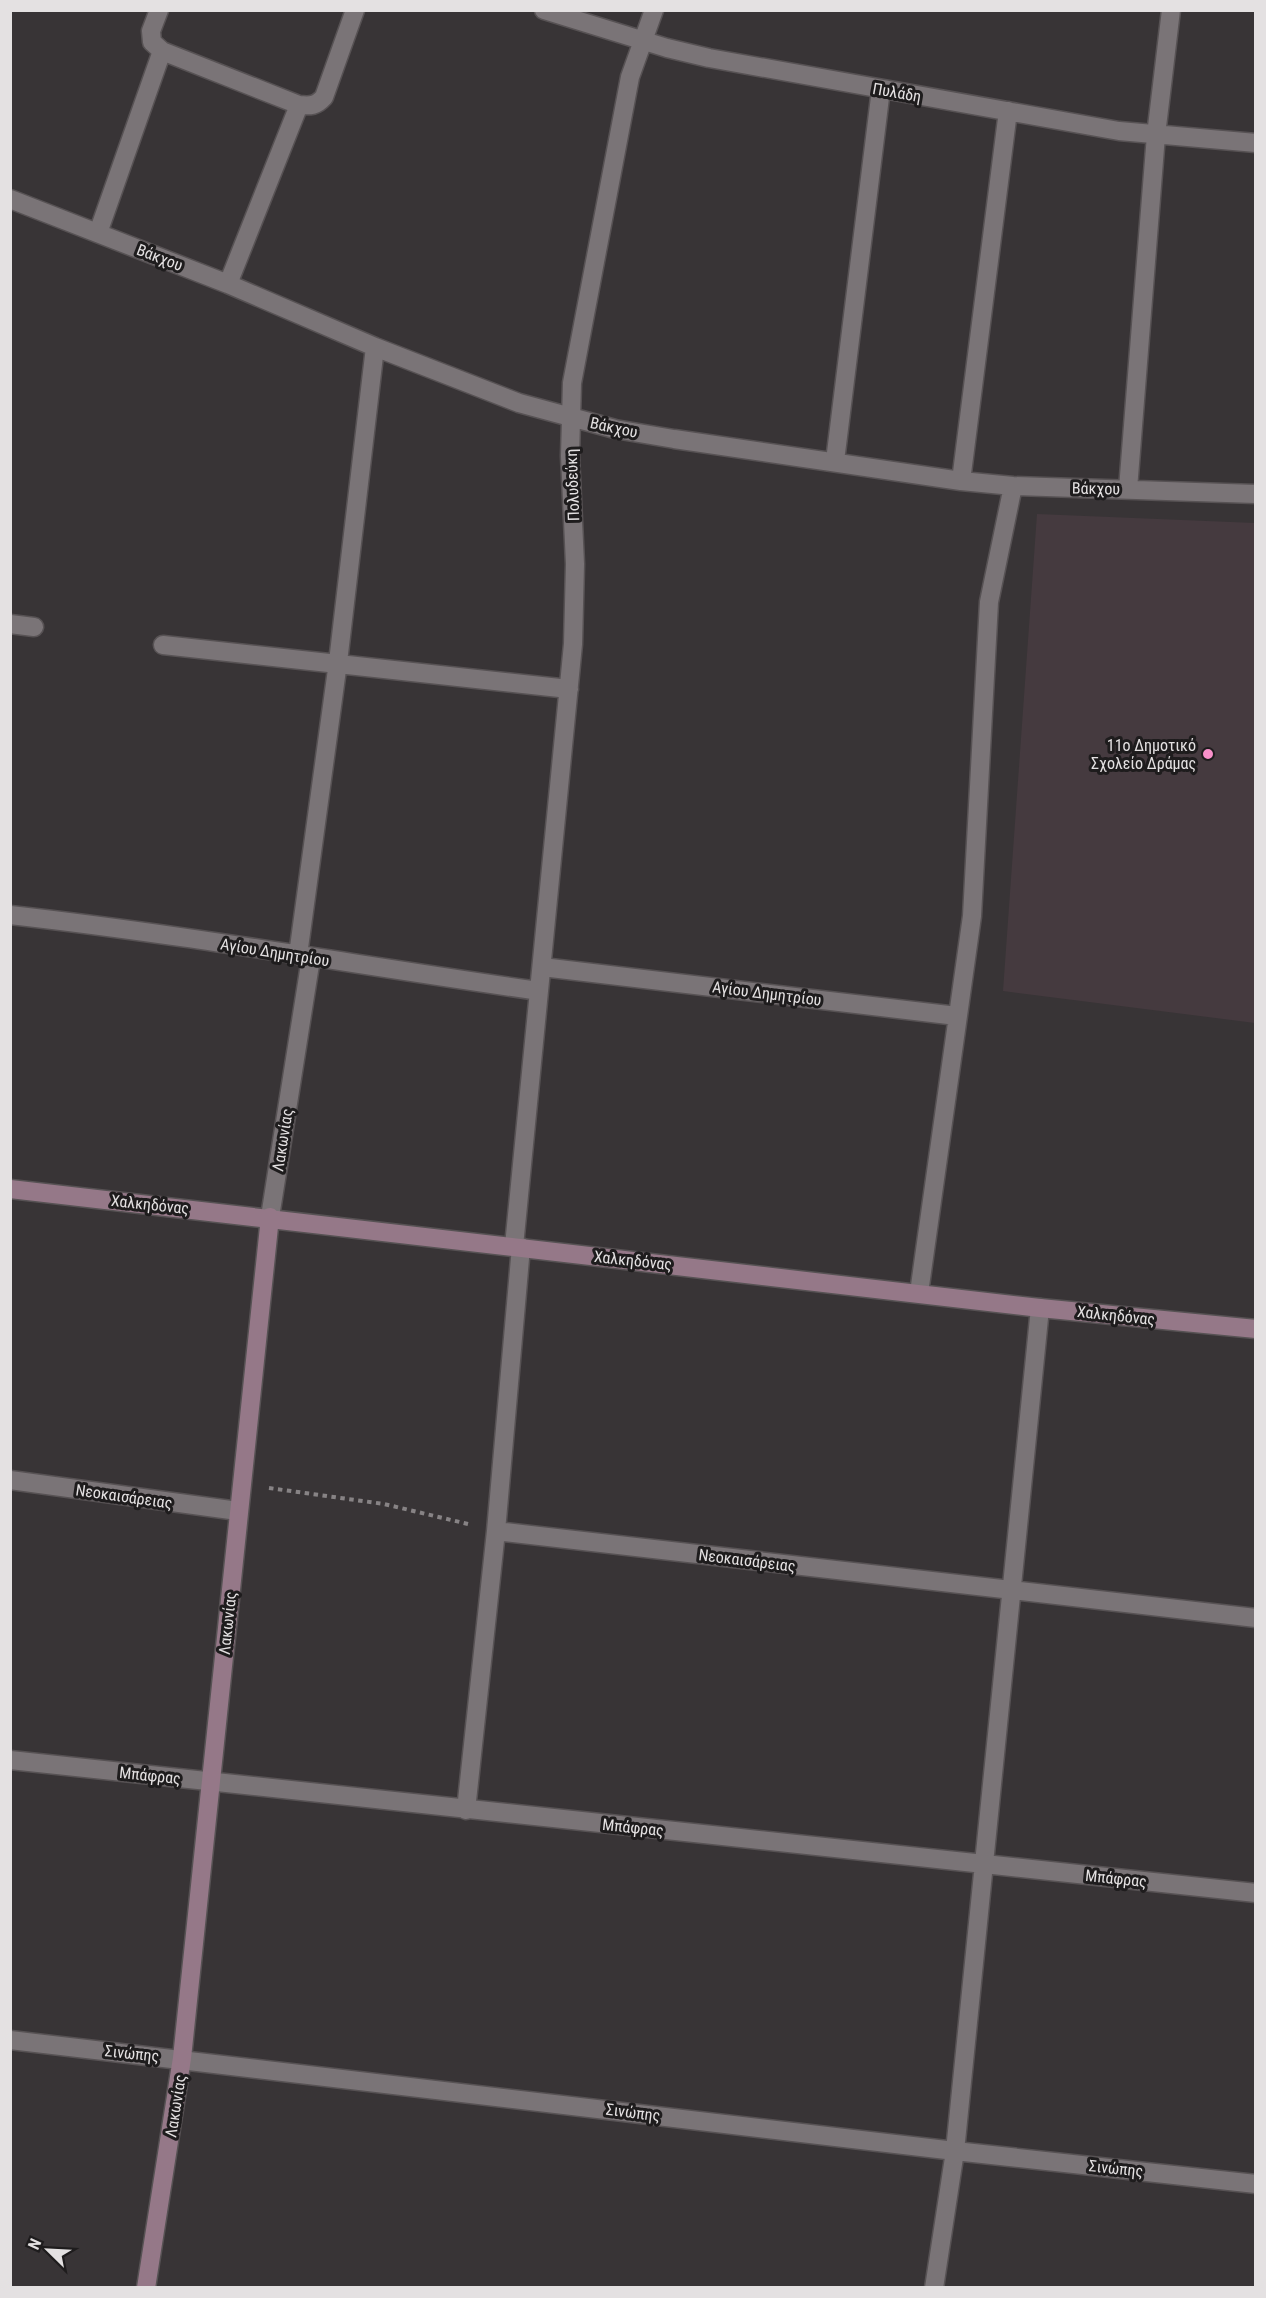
<svg xmlns="http://www.w3.org/2000/svg" width="1266" height="2298" font-family="'Roboto Condensed',sans-serif">
	<rect width="100%" height="100%" fill="#383436"/>
	<path fill="#453a3f" d="M1037 514 1255 523V1023L1003 991Z"/>
	<g fill="none" stroke-linecap="round" stroke-linejoin="round">
		<defs>
			<path id="street" d="M159 10 151 31 152 42 162 51 299 105C311 106 316 106 324 97L355 10
				M544 10 667 48 709 58 1119 131 1256 143
				M10 199 228 284 375 347 519 403 615 429 674 439 961 481 1013 486 1256 494
				M98 233 162 51
				M228 284 299 105
				M835 461 881 89
				M961 481 1008 111
				M1128 489 1156 135 1171 10
				M10 624 34 627
				M163 645 569 689
				M10 915C188 935 363 966 539 991
				M298 955 338 662 375 347
				M542 967 957 1016
				M270 1217 311 958
				M514 1246 573 644 575 564 570 456 572 383 630 77 654 10
				M919 1293 972 916 989 602 1013 486
				M10 1480 238 1511
				M496 1531 1256 1618
				M10 1760 1256 1893
				M466 1810 496 1531 521 1247
				M10 2040 955 2151 1256 2184
				M934 2288 955 2151 1040 1308"/>
			<path id="secondary" d="M10 1189 1040 1308 1256 1329
				M146 2288 182 2058 270 1217"/>
		</defs>
		<use href="#street" stroke="#575254" stroke-width="21"/>
		<use href="#secondary" stroke="#575254" stroke-width="21"/>
		<path stroke="#878385" stroke-width="4" stroke-dasharray="4.5 4.5" stroke-linecap="butt" d="M269 1488 384 1504 468 1524"/>
		<use href="#street" stroke="#7a7477" stroke-width="18"/>
		<use href="#secondary" stroke="#957888" stroke-width="18"/>
	</g>
	<circle fill="#f990ca" stroke="#1e1c1d" stroke-width="2" cx="1208" cy="754" r="6"/>
	<g text-anchor="middle" stroke-width="6" stroke-linejoin="round" paint-order="stroke">
		<g font-size="16" fill="#e4e1e2" stroke="#1e1c1d">
			<text transform="translate(897 92) rotate(10)" y="6">Πυλάδη</text>
			<text transform="translate(160 257) rotate(21)" y="6">Βάκχου</text>
			<text transform="translate(614 427) rotate(12)" y="6">Βάκχου</text>
			<text transform="translate(572 485) rotate(-92)" y="6">Πολυδεύκη</text>
			<text transform="translate(1096 488) rotate(1)" y="6">Βάκχου</text>
			<text transform="translate(275 952) rotate(9)" y="6">Αγίου Δημητρίου</text>
			<text transform="translate(767 993) rotate(7)" y="6">Αγίου Δημητρίου</text>
			<text transform="translate(282 1140) rotate(-81)" y="6">Λακωνίας</text>
			<text transform="translate(150 1204) rotate(6)" y="6">Χαλκηδόνας</text>
			<text transform="translate(633 1260) rotate(6)" y="6">Χαλκηδόνας</text>
			<text transform="translate(1116 1315) rotate(6)" y="6">Χαλκηδόνας</text>
			<text transform="translate(124 1496) rotate(8)" y="6">Νεοκαισάρειας</text>
			<text transform="translate(747 1560) rotate(7)" y="6">Νεοκαισάρειας</text>
			<text transform="translate(227 1623) rotate(-84)" y="6">Λακωνίας</text>
			<text transform="translate(150 1775) rotate(6)" y="6">Μπάφρας</text>
			<text transform="translate(633 1827) rotate(6)" y="6">Μπάφρας</text>
			<text transform="translate(1116 1878) rotate(6)" y="6">Μπάφρας</text>
			<text transform="translate(132 2053) rotate(6)" y="6">Σινώπης</text>
			<text transform="translate(175 2106) rotate(-81)" y="6">Λακωνίας</text>
			<text transform="translate(633 2112) rotate(7)" y="6">Σινώπης</text>
			<text transform="translate(1116 2168) rotate(6)" y="6">Σινώπης</text>
		</g>
		<g font-size="16" fill="#e4e1e2" stroke="#1e1c1d" text-anchor="end">
			<text x="1196" y="751">11ο Δημοτικό<tspan x="1196" dy="18">Σχολείο Δράμας</tspan></text>
		</g>
	</g>
	<rect width="1266" height="2298" fill="none" stroke="#e4e1e2" stroke-width="24"/>
	<g transform="translate(48 2250) rotate(294)" stroke="#1e1c1d" stroke-width="4.5" paint-order="stroke">
	<path d="M0-4.5L10 22L0 15L-10 22Z" fill="#e4e1e2"/>
	<text y="-9" font-size="16" font-weight="bold" text-anchor="middle" fill="#e4e1e2">N</text>
	</g>
</svg>
